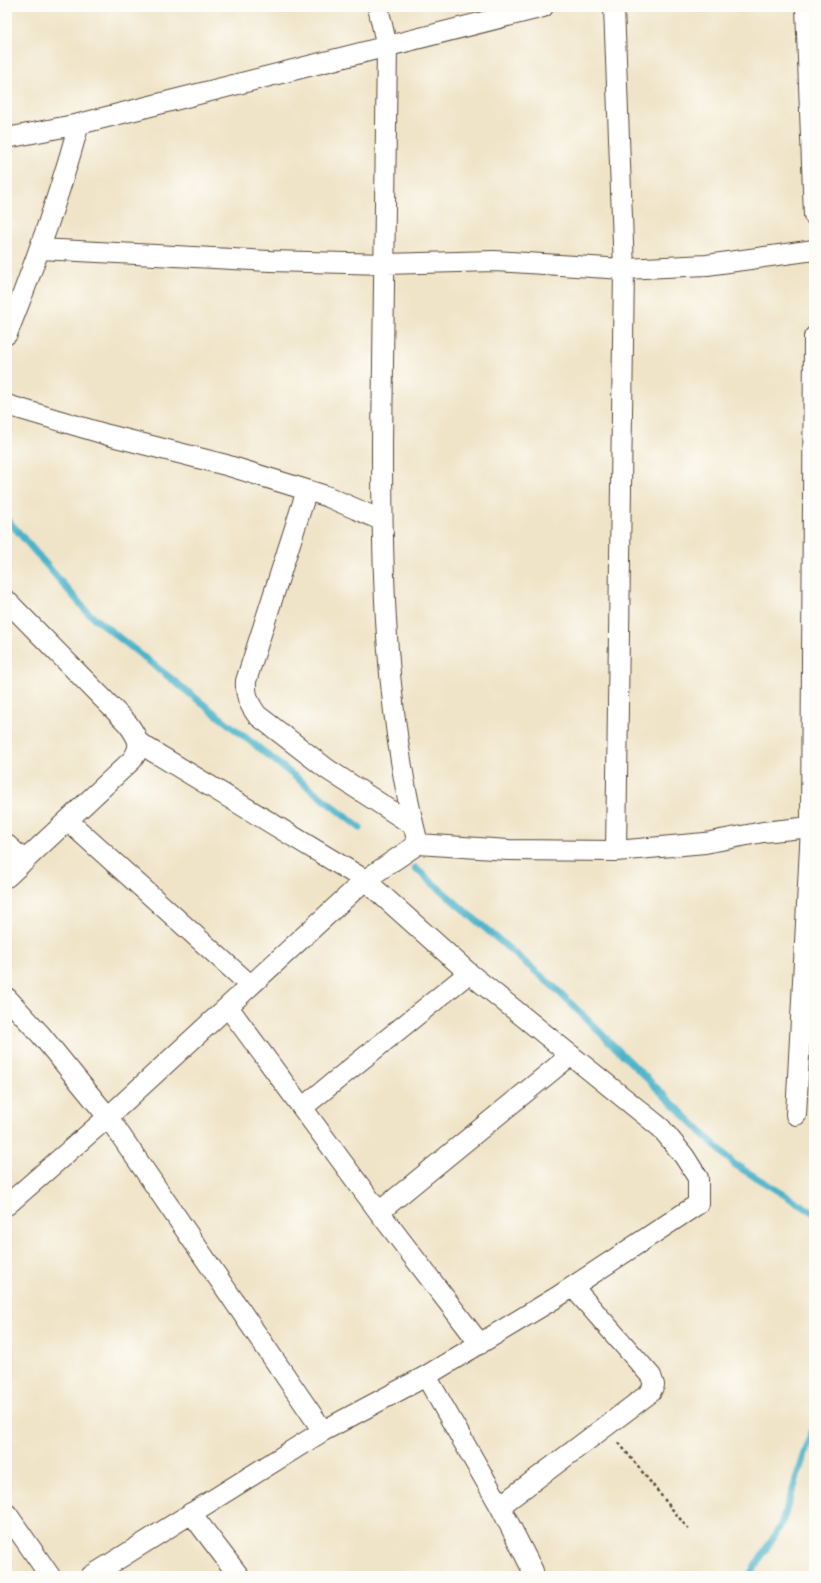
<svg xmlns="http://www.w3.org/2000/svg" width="821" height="1583" font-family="'IM FELL Great Primer',serif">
	<rect width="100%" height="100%" fill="#fdfcf7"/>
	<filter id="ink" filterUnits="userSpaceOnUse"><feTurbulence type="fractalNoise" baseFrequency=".025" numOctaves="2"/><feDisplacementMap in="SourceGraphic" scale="8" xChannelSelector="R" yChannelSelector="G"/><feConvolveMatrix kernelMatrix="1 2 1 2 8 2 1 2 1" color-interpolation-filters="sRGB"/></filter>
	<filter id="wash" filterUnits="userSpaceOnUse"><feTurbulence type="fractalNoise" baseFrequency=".012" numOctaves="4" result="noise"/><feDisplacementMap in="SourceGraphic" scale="16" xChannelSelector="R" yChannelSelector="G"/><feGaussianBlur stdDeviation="0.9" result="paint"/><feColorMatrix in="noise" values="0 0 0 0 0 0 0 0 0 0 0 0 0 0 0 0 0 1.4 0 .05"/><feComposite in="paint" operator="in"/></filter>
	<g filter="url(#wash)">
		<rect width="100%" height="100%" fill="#f0e4c8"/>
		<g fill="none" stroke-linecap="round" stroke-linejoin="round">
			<path stroke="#4bb3ca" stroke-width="7" d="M7 519 88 613 360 828
				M415 868 555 988 734 1164 814 1213
				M749 1576 781 1525 812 1432 814 1430"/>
		</g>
	</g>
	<g filter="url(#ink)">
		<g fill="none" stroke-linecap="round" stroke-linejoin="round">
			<defs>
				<path id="minor" d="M378 7 387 47C386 179 383 312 382 445 382 578 385 713 418 844
					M614 7 624 269 616 851
					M806 7 814 215
					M7 138 79 124 543 7
					M40 249 270 261 385 264 494 261 624 269 707 265 814 250
					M7 334C35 265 59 196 79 124
					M7 405 108 435 226 465 326 496 381 520
					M307 490 246 681C245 695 249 704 257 715L327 769 413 825
					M7 601 128 724C138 738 143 745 132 760L7 877
					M68 821 250 985
					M7 845 25 861
					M7 998 41 1035 108 1117 323 1431
					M228 1007 379 1212 480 1344
					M303 1107 469 973
					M796 1115 811 827 814 337
					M7 1205 108 1117 365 880 418 844 508 850 616 851 705 843 763 832 811 827
					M379 1212 571 1055
					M426 1376 500 1506 533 1571
					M500 1506 650 1393 654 1385 651 1376 573 1287
					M191 1513 239 1576
					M7 1514 50 1576
					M91 1576 323 1431 426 1376 557 1297 698 1204V1178L684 1156 661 1128 469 973 365 880 139 743"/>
			</defs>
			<use href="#minor" stroke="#564638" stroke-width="22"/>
			<path stroke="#564638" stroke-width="2.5" stroke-dasharray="3 3" stroke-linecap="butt" d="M619 1443 689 1530"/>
			<use href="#minor" stroke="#fff" stroke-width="20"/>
		</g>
	</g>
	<rect width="821" height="1583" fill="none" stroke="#fdfcf7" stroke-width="24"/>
</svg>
